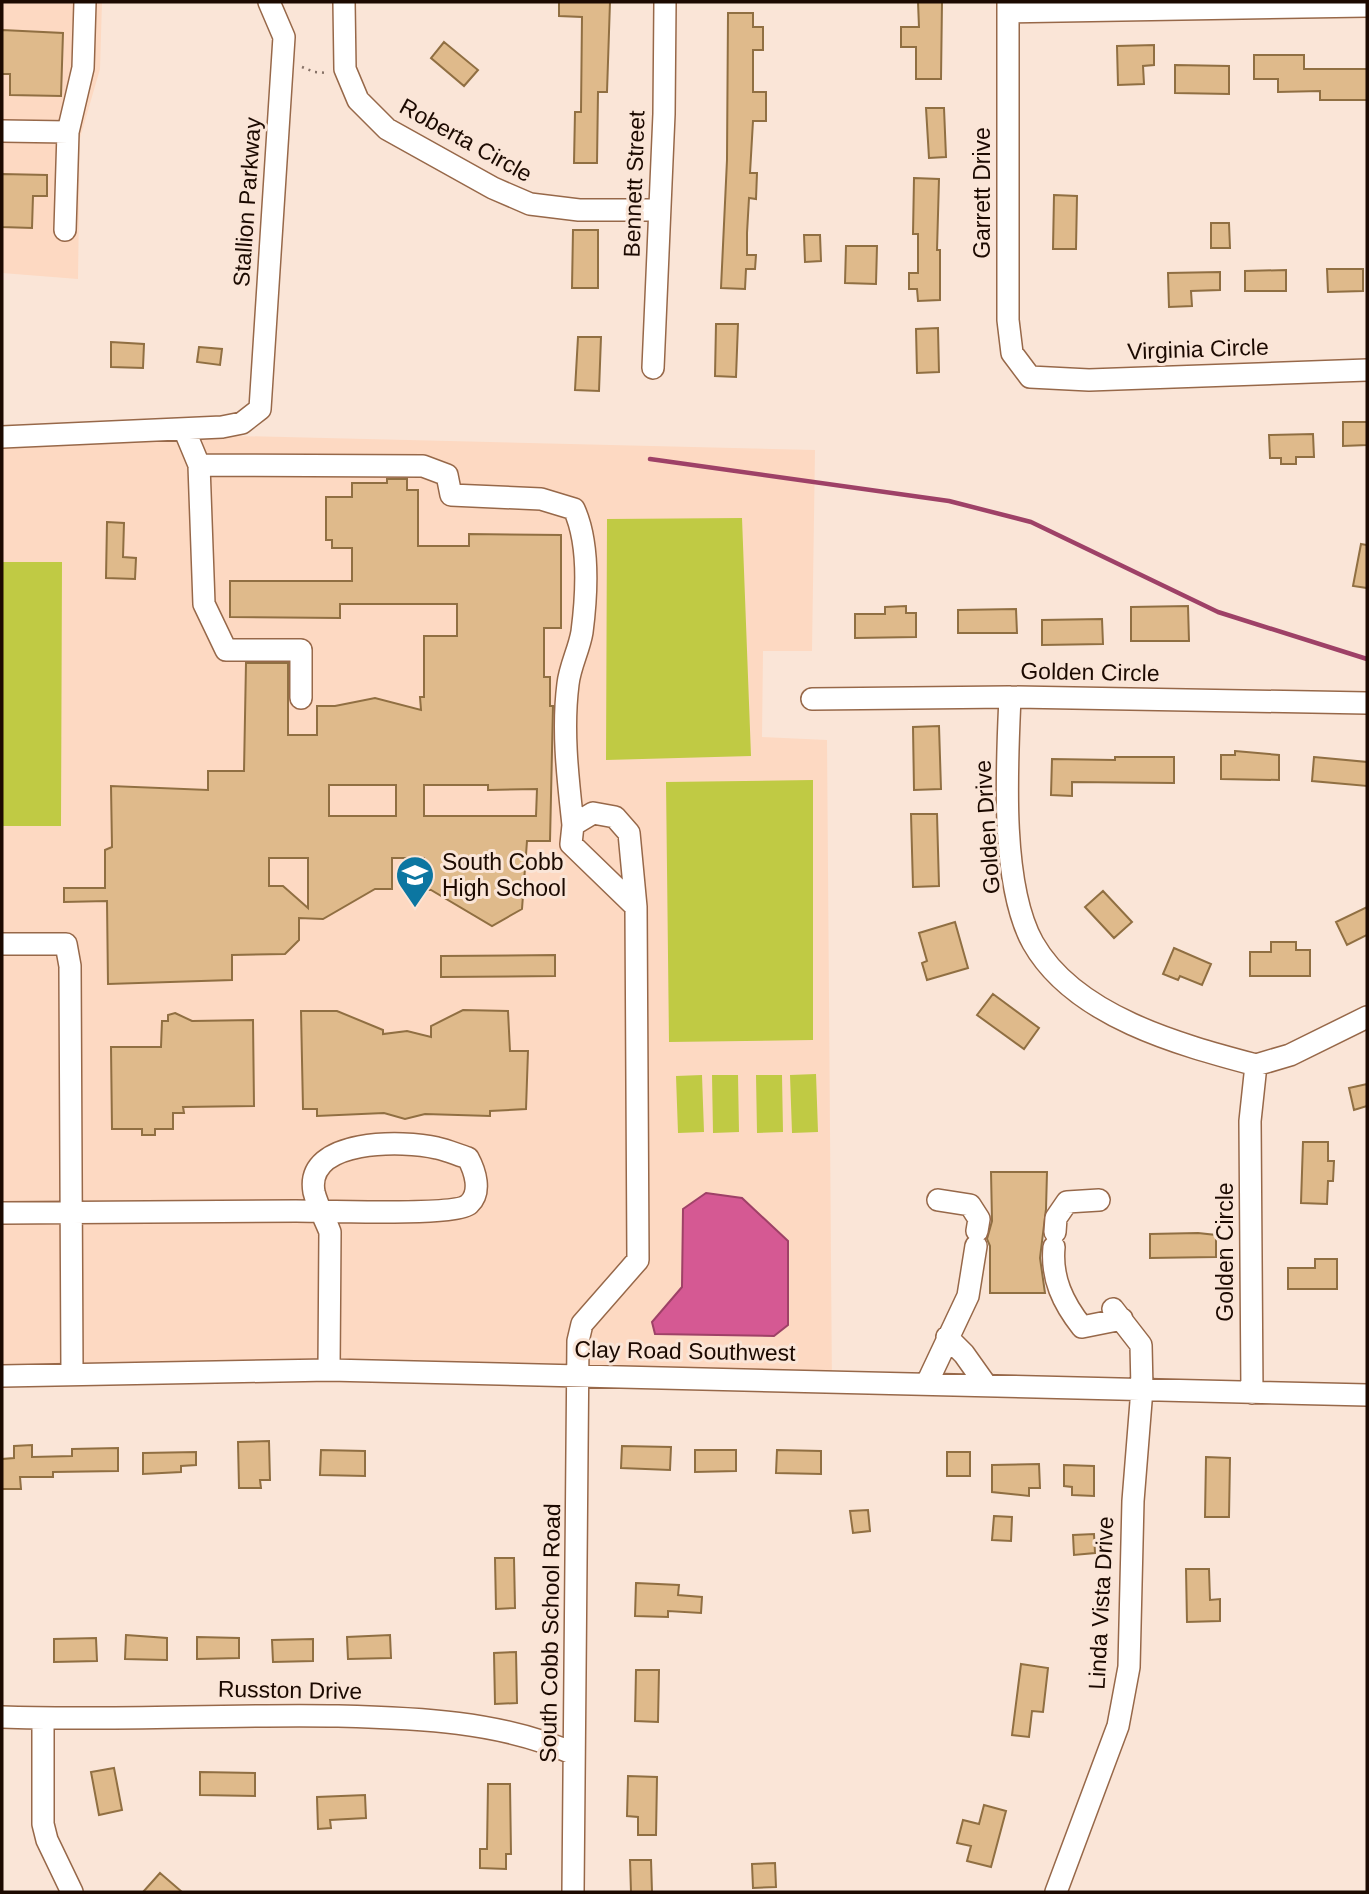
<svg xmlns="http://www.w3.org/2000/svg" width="1369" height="1894" font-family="Helvetica,sans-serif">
	<rect width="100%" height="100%" fill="#fae5d7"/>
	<path fill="#fdd9c2" d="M2 2H102L100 69 80 138 78 279 2 273Z
		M33 431 815 450 812 651H763L762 737 827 740 832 1390 592 1381 2 1384V433Z"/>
	<path fill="#c0ca44" d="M742 518 751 756 606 760 607 519Z
		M2 562H62L61 826H2Z
		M813 780V1040L669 1042 666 782Z
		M816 1074 818 1132 792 1133 790 1075Z
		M702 1075 704 1132 678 1133 676 1076Z
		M738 1075 739 1132 713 1133 712 1075Z
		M756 1075H782L783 1132 757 1133Z"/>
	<path fill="#d55993" stroke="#9e4167" stroke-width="2" d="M706 1193 742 1198 788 1241V1325L774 1336 655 1334 652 1322 682 1287 683 1209Z"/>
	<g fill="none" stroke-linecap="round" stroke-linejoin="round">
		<path stroke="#9e4167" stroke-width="4.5" d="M650 459 949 501 1031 522 1218 612 1367 659"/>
	</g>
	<path fill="#dfba8b" stroke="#906f42" stroke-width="2" fill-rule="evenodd" d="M559 2H610L607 92H598L597 163H574L575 112H581L582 17 559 16Z
		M918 2H942L941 79H916V47H901V27H919Z
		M728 13H753V27H763V50H753V92H766V121H753L750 173H757L756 199 749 198 747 233V255H756L755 269H746L745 289 721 288 727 160Z
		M2 30 63 33 61 96 10 95V74H2Z
		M444 42 478 70 464 86 431 58Z
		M1154 45V65L1143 66 1144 84 1118 85 1117 46Z
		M1254 55H1304V69H1367V100H1320V91L1278 92V79H1254Z
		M1175 65 1229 66V94L1175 93Z
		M926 108H944L946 157 929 158Z
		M2 174 47 175V196H33L32 228 2 227Z
		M914 178 939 179 937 250H940V300L918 301 917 289H909V273H918V234H913Z
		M1054 195 1077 196 1076 249H1053Z
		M1211 223H1229L1230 248H1211Z
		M573 230H598V288H572Z
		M804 235H820L821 261 805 262Z
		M846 246H877L876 284 845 283Z
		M1327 269H1363V291L1328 292Z
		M1286 270V291H1245V271Z
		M1220 272V290L1191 291 1192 306 1169 307 1168 273Z
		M716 324H738L736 377 715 376Z
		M938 328 939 372 917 373 916 329Z
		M578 337H601L599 391 575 390Z
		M111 342 144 344 143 368 111 367Z
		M199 347 222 349 220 365 197 362Z
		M1343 422H1367V445L1343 446Z
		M1313 434 1314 457H1296V464H1281V458H1270L1269 435Z
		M387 479H407V490H418V546H469V534L561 535V628H544V677H550V706H553L550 841H527L522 909 492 926 431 890H424V858H392V889H375L323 919 299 918V940L285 954 232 955V980L108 984 107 901 64 902V888H105V850L112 847 111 786 208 790V771H244L246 663H288V735H317V706H335L375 698 421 710 420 697H424V636H457V604H340V618L230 617V581H352V548H332V540H326V497H352V483H387ZM329 785H396V816H329ZM424 785H488V790L537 789 536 816H424ZM269 858H308V908L283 886H269Z
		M107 522 124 523 123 557 136 558 135 579 106 578Z
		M1361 544 1367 545V588L1353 586Z
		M906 606V613H916V637L855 638V614H885V607Z
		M1188 606 1189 641H1131V607Z
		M1016 609 1017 633H958V610Z
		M1102 619 1103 644 1042 645V620Z
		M939 726 941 789 914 790 913 727Z
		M1235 751 1279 755V780L1221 779V755H1235Z
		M1115 757H1174V783L1072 782V796L1051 795 1052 759 1115 760Z
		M1314 757 1367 762V786L1312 781Z
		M911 814H937L939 886 913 887Z
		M1103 891 1132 922 1114 938 1085 907Z
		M1367 907V935L1347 945 1336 922Z
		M955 922 968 968 927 980 922 963 927 961 919 933Z
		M1271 942H1296V950H1310V976H1250V952H1271Z
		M1174 948 1211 964 1202 985 1180 976 1178 980 1163 974Z
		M555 955V976L441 977V956Z
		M993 994 1039 1028 1024 1049 977 1015Z
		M463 1010 508 1011 510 1051H528L526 1109 490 1111V1116L425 1114 405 1119 384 1113 317 1116V1109H303L301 1011H337L383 1030V1034L407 1031 431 1037V1026Z
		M175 1013 192 1021 253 1020 254 1106 183 1107 184 1113H173V1129H155V1135H142V1129H112L111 1047H161L162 1021H168V1015Z
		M1367 1084V1106L1354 1110 1349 1088Z
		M1303 1142H1328V1161H1334L1333 1181H1328L1327 1204 1301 1203Z
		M991 1172H1047L1046 1209 1040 1258 1045 1293H990V1246L987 1239 992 1221Z
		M1198 1233 1216 1235V1257L1150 1258V1234Z
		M1315 1259H1337V1289H1288V1268H1315Z
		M269 1441 270 1480H260L261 1488H239L238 1442Z
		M32 1445V1457L72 1456V1449L118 1448V1471L53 1472V1477H20L21 1489H2V1459L14 1458V1446Z
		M622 1446 671 1447 670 1470 621 1468Z
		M321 1450 365 1451V1476L320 1475Z
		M695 1450H736V1471L695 1472Z
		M777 1450 821 1451V1474L776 1473Z
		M196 1452V1465L181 1466V1472L143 1474V1453Z
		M947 1452H970V1476H947Z
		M1206 1457 1230 1458 1229 1517H1205Z
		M1039 1464 1040 1488H1029V1496L992 1492V1465Z
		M1064 1465 1094 1466V1496L1072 1495V1487L1064 1486Z
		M868 1510 870 1531 853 1533 850 1511Z
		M994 1516 1012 1517 1011 1541 992 1540Z
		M1094 1534 1095 1553 1074 1555 1073 1535Z
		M495 1558H514L515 1608 496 1609Z
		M1186 1569H1209L1210 1600 1220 1599V1621L1187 1622Z
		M636 1583 679 1585 678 1595 702 1597 701 1613 668 1611V1617L635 1616Z
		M126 1635 167 1638V1660L125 1659Z
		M390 1635 391 1658 348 1659 347 1637Z
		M197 1637 239 1638V1658L197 1659Z
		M96 1638 97 1661 54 1662V1639Z
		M313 1639V1661L273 1662 272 1640Z
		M516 1652 517 1703 495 1704 494 1653Z
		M1021 1664 1048 1668 1043 1712 1032 1711 1029 1737 1012 1735Z
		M636 1670H659L658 1722 635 1721Z
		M114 1768 122 1810 99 1815 91 1772Z
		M200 1772 255 1773V1796L200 1795Z
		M628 1776 657 1777 656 1835H638V1817L627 1816Z
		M488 1784H510L511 1854H506V1869L480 1868V1849H487Z
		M365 1795 366 1818 330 1820 331 1828 318 1829 317 1797Z
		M984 1805 1006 1811 991 1867 967 1861 971 1846 957 1843 963 1820 979 1824Z
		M630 1860H651L652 1892H631Z
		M775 1863 776 1887 753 1888 752 1864Z
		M160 1873 182 1892H143Z"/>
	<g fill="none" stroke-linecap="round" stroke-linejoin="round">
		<defs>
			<path id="minor" d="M344 2 345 69 358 100 387 129 493 188 530 204 579 210H659
				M1008 2V320L1012 353 1030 377 1089 380 1367 370
				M1008 12 1367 6
				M2 131 68 132 65 230
				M68 132 83 68 85 2
				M653 368 664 114 665 2
				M184 429 199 465 423 466 447 475 451 495 541 499 574 509C590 544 587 593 582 632 579 650 570 666 568 684 562 731 568 779 573 825
				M2 437 222 427 242 423 260 409 284 37 269 2
				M199 465 204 604 226 650H301V698
				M1010 697C1007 765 1000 884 1033 943 1075 1017 1181 1045 1256 1065
				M812 699 1010 697 1367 703
				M2 944H66L70 966 72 1373
				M1256 1065 1290 1055 1367 1017
				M938 1200 970 1205 979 1219 977 1231
				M2 1213 296 1211C323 1211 456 1216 469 1204 482 1192 475 1171 468 1158 458 1155 447 1150 437 1148 405 1140 304 1138 314 1192 317 1205 325 1219 330 1232L329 1370
				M1055 1232 1056 1218 1067 1202 1099 1200
				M1054 1247C1051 1278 1063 1303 1082 1327L1122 1319
				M947 1337 964 1354 986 1385
				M2 1376 329 1370 1367 1395
				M927 1383 968 1296 976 1246
				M1252 1393 1250 1121 1256 1065
				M2 1717C113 1721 226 1714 338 1716 416 1718 502 1721 574 1754
				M43 1719V1824L47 1840 72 1892
				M573 1892 578 1341 582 1324 638 1260 636 907 571 844 573 825 593 813 615 817 629 833 636 907
				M1056 1892 1118 1726 1129 1667 1133 1501 1142 1389 1141 1345 1113 1309"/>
		</defs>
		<use href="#minor" stroke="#976849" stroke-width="24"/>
		<path stroke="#867267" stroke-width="2.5" stroke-dasharray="2 5" stroke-linecap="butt" d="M302 67 314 72 328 73"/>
		<use href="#minor" stroke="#fff" stroke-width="21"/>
	</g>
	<defs>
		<symbol id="school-pin" viewBox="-11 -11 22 30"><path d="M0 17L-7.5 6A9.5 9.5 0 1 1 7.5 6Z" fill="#0c76a1" stroke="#fae5d7"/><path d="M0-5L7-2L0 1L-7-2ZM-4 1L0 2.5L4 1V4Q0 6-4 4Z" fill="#fff"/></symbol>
	</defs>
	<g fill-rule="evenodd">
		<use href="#school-pin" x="393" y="853" width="44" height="60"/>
	</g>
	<g text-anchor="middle" stroke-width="6" stroke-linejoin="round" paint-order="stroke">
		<g font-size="23" fill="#1c0a01" stroke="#fae5d7">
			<text transform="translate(466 140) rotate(29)" y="8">Roberta Circle</text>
			<text transform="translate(634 184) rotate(-88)" y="8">Bennett Street</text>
			<text transform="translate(982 193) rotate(-90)" y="8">Garrett Drive</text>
			<text transform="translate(247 202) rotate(-86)" y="8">Stallion Parkway</text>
			<text transform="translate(1198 349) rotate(-2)" y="8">Virginia Circle</text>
			<text transform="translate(1090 672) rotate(1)" y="8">Golden Circle</text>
			<text transform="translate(987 827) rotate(-94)" y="8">Golden Drive</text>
			<text transform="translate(1225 1252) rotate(-90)" y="8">Golden Circle</text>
			<text transform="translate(685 1351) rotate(1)" y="8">Clay Road Southwest</text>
			<text transform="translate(1101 1603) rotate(-87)" y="8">Linda Vista Drive</text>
			<text transform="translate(550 1633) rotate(-89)" y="8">South Cobb School Road</text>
			<text transform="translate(290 1690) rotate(1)" y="8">Russton Drive</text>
		</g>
		<g font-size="23" fill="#1c0a01" stroke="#fae5d7" text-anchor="start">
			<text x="442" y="870">South Cobb<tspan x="442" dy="26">High School</tspan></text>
		</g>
	</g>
	<rect width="1369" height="1894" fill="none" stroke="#1c0a01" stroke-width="7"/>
</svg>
